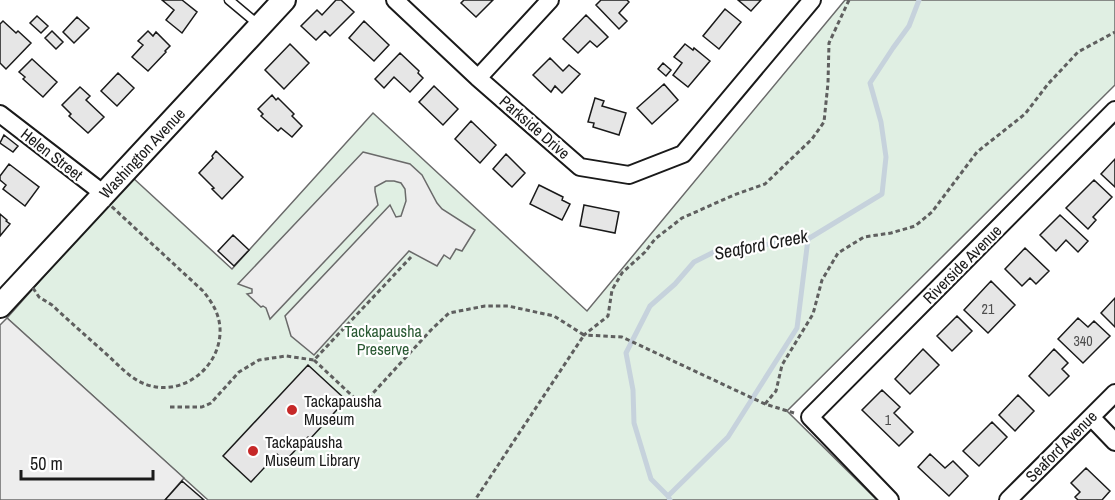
<svg xmlns="http://www.w3.org/2000/svg" width="1115" height="500" font-family="'Archivo Narrow',sans-serif">
	<rect width="100%" height="100%" fill="#fff"/>
	<path fill="#e0efe3" stroke="#6a6a6a" stroke-width="1.5" d="M845 0H1115V85L787 411 877 500H208L7 318 132 177 232 269 373 113 587 311Z"/>
	<path fill="#ededed" stroke="#6a6a6a" stroke-width="1.5" d="M363 152 410 164 422 175 437 203 442 209 475 230 462 251 456 249 450 259 444 255 437 266 409 251 314 355 291 336 285 316 390 205 396 217 401 216 406 201 405 189 401 183 394 181H386L375 187V191L378 205 270 319 266 308 263 306 261 307 247 294 252 293V289L238 284Z
		M7 318 184 478 165 500H0V325Z"/>
	<g fill="none" stroke-linecap="round" stroke-linejoin="round">
		<path stroke="#c6d2dc" stroke-width="5" d="M668 496 728 437 797 328 808 239
			M670 500 668 496 651 479 634 423 633 390 626 353 650 306 675 284 694 262 716 251 808 239 882 194 886 157 881 122 870 83 893 48 909 26 919 0"/>
	</g>
	<path fill="#e6e6e6" stroke="#1a1a1a" stroke-width="1.5" d="M162 0H182L197 12 182 33 166 20 174 10Z
		M336 0H341L354 12 330 36 325 31 316 40 301 26 317 10 322 15Z
		M464 0H493L476 17 461 3Z
		M601 0H627L629 2 619 13 627 21 619 29 596 5Z
		M738 0H761L751 11Z
		M725 9 741 22 719 49 703 36Z
		M586 15 608 37 597 47 590 41 578 53 563 39Z
		M37 16 48 26 41 33 30 23Z
		M77 17 89 28 74 43 63 32Z
		M3 21 16 33 18 31 31 43 6 69 0 63V24Z
		M364 21 389 45 374 61 349 38Z
		M52 31 63 42 56 49 45 38Z
		M148 31 153 36 156 32 170 46 165 51 166 52 148 71 132 57 143 45 138 41Z
		M290 44 309 63 284 89 265 70Z
		M685 44 693 50 694 48 710 61 688 87 673 75 682 63 674 57Z
		M400 53 419 71 418 73 423 78 410 92 394 77 384 88 375 79Z
		M550 58 563 71 569 65 580 74 562 93 555 86 551 92 533 75Z
		M32 59 57 82 43 97 23 79 25 77 19 72Z
		M663 63 671 70 666 76 658 69Z
		M118 73 134 88 117 106 101 91Z
		M664 84 678 100 652 124 637 108Z
		M434 86 458 109 443 125 419 102Z
		M80 87 90 96 86 100 104 117 88 133 69 116 71 114 62 105Z
		M272 95 276 100 278 98 294 114 292 116 302 126 292 137 281 128 278 131 261 116 263 114 258 109Z
		M595 98 604 101 602 106 626 113 619 135 593 127 594 123 588 122Z
		M471 121 496 145 480 163 455 139Z
		M4 135 18 146 13 152 0 143Z
		M216 151 243 177 222 199 212 189 214 188 199 173 213 158 212 156Z
		M506 154 525 173 512 187 493 169Z
		M1115 159V187L1101 174Z
		M9 164 39 187 25 206 3 189 6 185 0 180V176Z
		M1094 180 1112 197 1093 217 1096 220 1088 229 1066 208Z
		M539 185 563 197 562 200 570 204 562 220 530 204Z
		M584 205 619 212 615 233 580 226Z
		M0 214 7 220 6 221 10 224 0 236Z
		M1060 215 1088 241 1078 252 1066 240 1056 251 1040 235Z
		M233 235 249 250 234 266 218 251Z
		M1025 248 1049 271 1036 284 1030 278 1022 286 1005 269Z
		M991 281 1015 305 988 333 964 310Z
		M1115 298V327L1101 313Z
		M957 316 972 331 952 351 937 336Z
		M1078 318 1088 327 1094 321 1110 336 1083 363 1058 339Z
		M923 349 939 365 910 394 895 379Z
		M1054 349 1068 363 1062 369 1069 376 1049 396 1029 376Z
		M308 365 346 400 310 439 308 437 285 461 277 454 251 482 223 456Z
		M882 390 900 407 894 413 913 432 899 446 862 410Z
		M1018 395 1034 411 1015 431 999 415Z
		M992 422 1007 437 979 466 963 451Z
		M930 454 945 468 953 461 968 476 949 496 918 467Z
		M1086 468 1110 491 1102 500H1078L1075 497 1080 492 1071 483Z
		M182 481 204 500H165Z"/>
	<g fill="none" stroke-linecap="round" stroke-linejoin="round">
		<defs>
			<path id="lane" d="M229 0 260 26"/>
			<path id="street" d="M395 0 478 78 580 167 629 175 683 154 812 0
				M478 78 550 0
				M0 114 104 194
				M1091 417 1115 442
				M890 500 810 417 1115 110
				M1008 500 1115 393"/>
			<path id="secondary" d="M0 306 284 0"/>
		</defs>
		<use href="#lane" stroke="#1a1a1a" stroke-width="11"/>
		<use href="#street" stroke="#1a1a1a" stroke-width="20"/>
		<use href="#secondary" stroke="#1a1a1a" stroke-width="26"/>
		<path stroke="#5f5f5f" stroke-width="3" stroke-dasharray="4.5 3" stroke-linecap="butt" d="M105 204 110 205 203 291C212 302 219 313 220 328 222 364 187 395 151 386 131 381 118 364 103 351 86 336 69 321 52 305L39 297 31 285Z
			M314 360 362 405 431 330 449 313 485 306H508L554 316 584 335 475 500
			M765 404 776 391 782 365 813 314 822 280 838 253 864 237 891 233 915 226 932 212 977 152 1025 114 1048 84 1078 52 1115 32
			M170 407H202L211 403 239 372 259 360 286 356 314 360 411 257
			M794 413 765 404 622 337 584 335 608 316 612 290 622 273 645 252 655 239 682 218 734 195 765 184 812 139 824 122 828 83 829 43 849 0"/>
		<use href="#lane" stroke="#fff" stroke-width="8"/>
		<use href="#street" stroke="#fff" stroke-width="16"/>
		<use href="#secondary" stroke="#fff" stroke-width="22"/>
	</g>
	<g fill="#c62828" stroke="#fff" stroke-width="2">
		<circle cx="292" cy="410" r="6"/>
		<circle cx="253" cy="451" r="6"/>
	</g>
	<g text-anchor="middle" stroke-width="4.5" stroke-linejoin="round" paint-order="stroke">
		<g font-size="14" fill="#4d4d4d">
			<text x="988" y="314">21</text>
			<text x="1083" y="346">340</text>
			<text x="888" y="425">1</text>
		</g>
		<g font-size="16" fill="#1a1a1a" stroke="#fff">
			<text transform="translate(535 127) rotate(41)" y="6">Parkside Drive</text>
			<text transform="translate(142 153) rotate(-47)" y="6">Washington Avenue</text>
			<text transform="translate(52 154) rotate(38)" y="6">Helen Street</text>
			<text transform="translate(962 264) rotate(-45)" y="6">Riverside Avenue</text>
			<text transform="translate(1061 446) rotate(-45)" y="6">Seaford Avenue</text>
		</g>
		<g font-size="16" fill="#2b5a34" stroke="#fff">
			<text x="383" y="337">Tackapausha<tspan x="383" dy="18">Preserve</tspan></text>
		</g>
		<g font-size="16" fill="#1a1a1a" stroke="#fff" text-anchor="start">
			<text x="304" y="407">Tackapausha<tspan x="304" dy="18">Museum</tspan></text>
			<text x="265" y="448">Tackapausha<tspan x="265" dy="18">Museum Library</tspan></text>
		</g>
		<g font-size="18" font-style="italic" fill="#1a1a1a" stroke="#fff">
			<text transform="translate(761 245) rotate(-11)" y="6">Seaford Creek</text>
		</g>
	</g>
	<path d="M21 470v9h132v-9" fill="none" stroke="#1a1a1a" stroke-width="3"/>
	<text x="30" y="470" font-size="18" fill="#1a1a1a" stroke="#ffffff" stroke-width="4.5" paint-order="stroke">50 m</text>
</svg>
